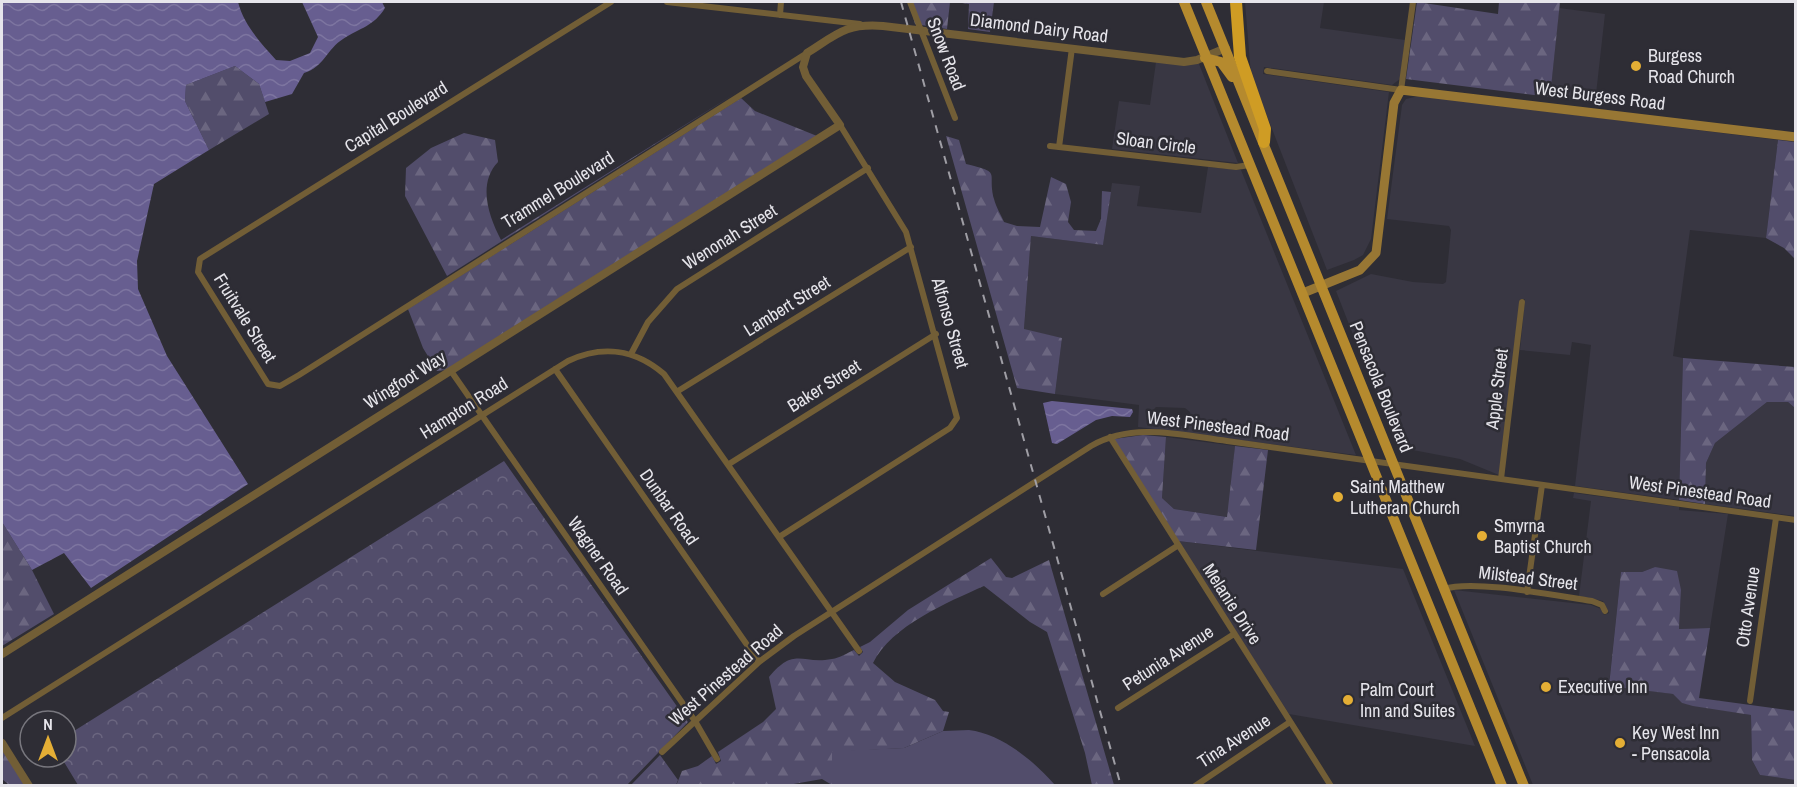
<svg xmlns="http://www.w3.org/2000/svg" width="1797" height="787" font-family="'Archivo Narrow',sans-serif">
	<defs>
		<pattern id="forest-firs" width="22" height="20" patternUnits="userSpaceOnUse" patternTransform="scale(1.5)"><rect width="22" height="20" fill="#524d6b"/><path d="M5 1l3.5 6h-7zM16 11l3.5 6h-7z" fill="#6b6680"/></pattern>
		<pattern id="park-crowns" width="20" height="18" patternUnits="userSpaceOnUse" patternTransform="scale(1.5)"><rect width="20" height="18" fill="#524d6b"/><path d="M2 6a3 3 0 1 1 6 0M12 15a3 3 0 1 1 6 0" fill="none" stroke="#6b6680"/></pattern>
		<pattern id="water-waves" width="16" height="10" patternUnits="userSpaceOnUse" patternTransform="scale(1.5)"><rect width="16" height="10" fill="#675e90"/><path d="M0 5q4-4 8 0t8 0" fill="none" stroke="#7d75a0"/></pattern>
	</defs>
	<rect width="100%" height="100%" fill="#2e2d35"/>
	<path fill="#393743" fill-rule="evenodd" d="M1245 2H1324L1320 28 1405 40 1400 79 1392 85 1264 67 1263 74 1389 92 1371 239 1363 255 1354 260 1327 270 1251 75Z
		M1559 8 1605 14 1595 103 1550 97Z
		M1156 62 1199 64 1238 163 1112 149 1119 101 1150 105Z
		M1419 96 1778 140 1766 238 1690 230 1673 356 1683 358 1679 500 1575 486 1591 345 1572 342 1570 355 1520 350 1525 299H1520L1499 475 1460 459 1397 447 1336 291 1371 274 1413 282 1443 284 1446 282 1451 230 1449 226 1387 219 1402 105 1406 99Z
		M1208 167 1241 170 1356 455 1138 427 1139 405 1055 394 1062 338 1024 330 1031 236 1103 245 1112 183 1140 186 1137 206 1201 213ZM1156 407 1185 408 1190 412 1191 421 1182 426 1156 422 1151 419 1150 413Z
		M1767 402H1788L1795 408V516L1705 504 1706 463 1715 443Z
		M1166 437 1235 446 1228 517 1174 509 1162 498Z
		M1574 493 1679 507V510L1728 514 1710 628 1679 629 1681 590 1655 567 1642 572H1621L1609 685 1673 694 1682 703 1751 715 1752 760 1760 775 1795 780V785H1533L1454 590 1591 605 1601 609 1604 615 1609 613 1603 601 1579 596 1591 501 1573 498Z
		M1178 541 1403 569 1475 746 1289 714Z"/>
	<path fill="#524d6b" d="M969 730C1002 734 1034 761 1055 785L832 786V751L904 748 943 731Z"/>
	<path fill="url(#forest-firs)" d="M909 2H950L947 29 915 24Z
		M955 2H994L990 32 968 29 969 4Z
		M1417 2 1498 14 1499 2H1560L1550 97 1406 79Z
		M235 66 259 84 269 114 209 150 185 101 186 85Z
		M736 93 447 276 405 196 406 168 431 148 464 133 495 140 498 162C477 184 489 217 501 240Z
		M741 98 755 111 817 136 446 370 437 371 423 348 408 309Z
		M946 136 959 140 966 164C1003 173 987 171 994 199 996 207 1001 215 1004 222L1017 226 1040 227 1051 177 1066 184 1071 202 1068 222 1074 230 1096 231 1101 219 1102 191 1111 192 1103 245 1031 236 1024 329 1062 338 1055 394 1017 388Z
		M1778 140 1795 142V259L1784 248 1766 238Z
		M1683 358 1795 367V408L1788 402H1767L1715 443 1706 463 1705 504 1679 500Z
		M1143 435 1166 437 1162 498 1174 509 1227 517 1235 446 1268 450 1256 550 1178 541 1114 439Z
		M2 522 32 570 54 614 2 646Z
		M991 558 1006 577 1012 578 1049 560 1114 785H1092L1085 753 1047 632 1030 622 984 586C948 602 891 626 873 663L895 682 935 700 943 711 949 712 943 731 904 748 832 752V785L822 779 782 786H676L682 771 698 766 712 756 716 764 721 761 718 752 763 722 776 709 769 677C795 646 801 665 832 659 840 658 847 653 854 650L859 656 863 652 860 647 870 642 908 610Z
		M1655 567 1677 571 1681 590 1679 629 1710 628 1699 698 1795 711V780L1760 775 1752 760 1751 715 1693 706 1682 703 1673 694 1609 686 1621 572H1642Z
		M2 749 25 785H9L2 779Z"/>
	<path fill="url(#park-crowns)" d="M504 461 688 722 627 785H78L61 757H66V736Z
		M660 755 678 780 676 785H631Z"/>
	<path fill="url(#water-waves)" d="M2 2H238C244 25 260 42 276 60L290 61 310 53 318 37 302 2H382L385 8C374 26 360 28 343 39 327 49 324 67 304 73L292 94 265 102 259 84 235 66 186 85 185 101 209 150 154 184 137 261 138 289 167 356 248 484 91 588 64 553 32 570 2 522Z
		M1052 401 1132 409 1133 412 1130 417 1112 416 1096 420 1057 444 1052 443 1043 403Z"/>
	<g fill="none" stroke-linecap="round" stroke-linejoin="round">
		<path stroke="#725e36" stroke-width="6" d="M611 2 200 259 198 272 268 384 280 386 299 375 807 53
			M667 2 860 24
			M910 2 955 118
			M780 15 781 2
			M1267 71 1401 90 1413 2
			M1050 146 1236 167 1250 165
			M1059 147 1072 48
			M631 354 648 322 677 289 868 168
			M555 369 759 662
			M451 371 695 721 717 759
			M678 391 911 247
			M1110 437 1331 786
			M729 464 936 334
			M1501 479 1522 302
			M779 537 950 428 957 418 906 232 840 125
			M1444 589C1474 579 1557 596 1592 601L1602 605 1605 611
			M1527 592 1542 485
			M1103 594 1177 546
			M1750 701 1776 518
			M1118 708 1234 634
			M2 718 568 361C602 345 635 349 664 374L859 651
			M662 752 759 662 794 636 1091 446C1133 422 1181 435 1227 441L1796 520
			M1195 786 1290 722"/>
		<path stroke="#725e36" stroke-width="8" d="M2 654 840 125 806 76 803 67 807 53C837 34 846 23 883 26L1184 62 1197 60 1226 48
			M2 743 29 786"/>
		<path stroke="#987734" stroke-width="9" d="M1303 293 1360 270 1376 253 1394 103 1401 90 1796 137"/>
		<path stroke="#b58a2e" stroke-width="10" d="M1184 2 1502 786
			M1206 2 1524 786
			M1205 58 1221 62 1232 77"/>
		<path stroke="#cf9c24" stroke-width="12" d="M1236 2 1240 57 1265 129 1264 142"/>
		<path stroke="#9f9ea5" stroke-width="2" stroke-dasharray="8 8" stroke-linecap="butt" d="M901 2 1121 786"/>
	</g>
	<g fill="#e4ae35" stroke="#2e2d35" stroke-width="2">
		<circle cx="1636" cy="66" r="6"/>
		<circle cx="1338" cy="497" r="6"/>
		<circle cx="1482" cy="536" r="6"/>
		<circle cx="1546" cy="687" r="6"/>
		<circle cx="1348" cy="700" r="6"/>
		<circle cx="1620" cy="743" r="6"/>
	</g>
	<g text-anchor="middle" stroke-width="5" stroke-linejoin="round" paint-order="stroke">
		<g font-size="18" fill="#e6e5eb" stroke="#2e2d35">
			<text transform="translate(1039 28) rotate(7)" y="6">Diamond Dairy Road</text>
			<text transform="translate(946 54) rotate(69)" y="6">Snow Road</text>
			<text transform="translate(1600 96) rotate(7)" y="6">West Burgess Road</text>
			<text transform="translate(396 117) rotate(-32)" y="6">Capital Boulevard</text>
			<text transform="translate(1156 143) rotate(7)" y="6">Sloan Circle</text>
			<text transform="translate(558 190) rotate(-32)" y="6">Trammel Boulevard</text>
			<text transform="translate(730 237) rotate(-32)" y="6">Wenonah Street</text>
			<text transform="translate(787 306) rotate(-32)" y="6">Lambert Street</text>
			<text transform="translate(245 318) rotate(58)" y="6">Fruitvale Street</text>
			<text transform="translate(950 323) rotate(74)" y="6">Alfonso Street</text>
			<text transform="translate(405 380) rotate(-32)" y="6">Wingfoot Way</text>
			<text transform="translate(824 386) rotate(-32)" y="6">Baker Street</text>
			<text transform="translate(1381 387) rotate(68)" y="6">Pensacola Boulevard</text>
			<text transform="translate(1497 389) rotate(-83)" y="6">Apple Street</text>
			<text transform="translate(464 408) rotate(-32)" y="6">Hampton Road</text>
			<text transform="translate(1218 426) rotate(7)" y="6">West Pinestead Road</text>
			<text transform="translate(1700 492) rotate(8)" y="6">West Pinestead Road</text>
			<text transform="translate(669 507) rotate(55)" y="6">Dunbar Road</text>
			<text transform="translate(598 556) rotate(55)" y="6">Wagner Road</text>
			<text transform="translate(1528 578) rotate(7)" y="6">Milstead Street</text>
			<text transform="translate(1232 604) rotate(57)" y="6">Melanie Drive</text>
			<text transform="translate(1748 607) rotate(-82)" y="6">Otto Avenue</text>
			<text transform="translate(1168 658) rotate(-33)" y="6">Petunia Avenue</text>
			<text transform="translate(726 675) rotate(-41)" y="6">West Pinestead Road</text>
			<text transform="translate(1234 741) rotate(-33)" y="6">Tina Avenue</text>
		</g>
		<g font-size="18" fill="#e6e5eb" stroke="#2e2d35" text-anchor="start">
			<text x="1648" y="62">Burgess<tspan x="1648" dy="21">Road Church</tspan></text>
			<text x="1350" y="493">Saint Matthew<tspan x="1350" dy="21">Lutheran Church</tspan></text>
			<text x="1494" y="532">Smyrna<tspan x="1494" dy="21">Baptist Church</tspan></text>
			<text x="1558" y="693">Executive Inn</text>
			<text x="1360" y="696">Palm Court<tspan x="1360" dy="21">Inn and Suites</tspan></text>
			<text x="1632" y="739">Key West Inn<tspan x="1632" dy="21">- Pensacola</tspan></text>
		</g>
	</g>
	<rect width="1797" height="787" fill="none" stroke="#e6e5eb" stroke-width="6"/>
	<g transform="translate(48 739)"><circle r="28" fill="#2e2d35" stroke="#78777e" stroke-width="1.5"/>
	<path d="M0-4.5L10 22L0 15L-10 22Z" fill="#e4ae35"/>
	<text y="-9" font-size="16" font-weight="bold" text-anchor="middle" fill="#e6e5eb">N</text>
	</g>
</svg>
